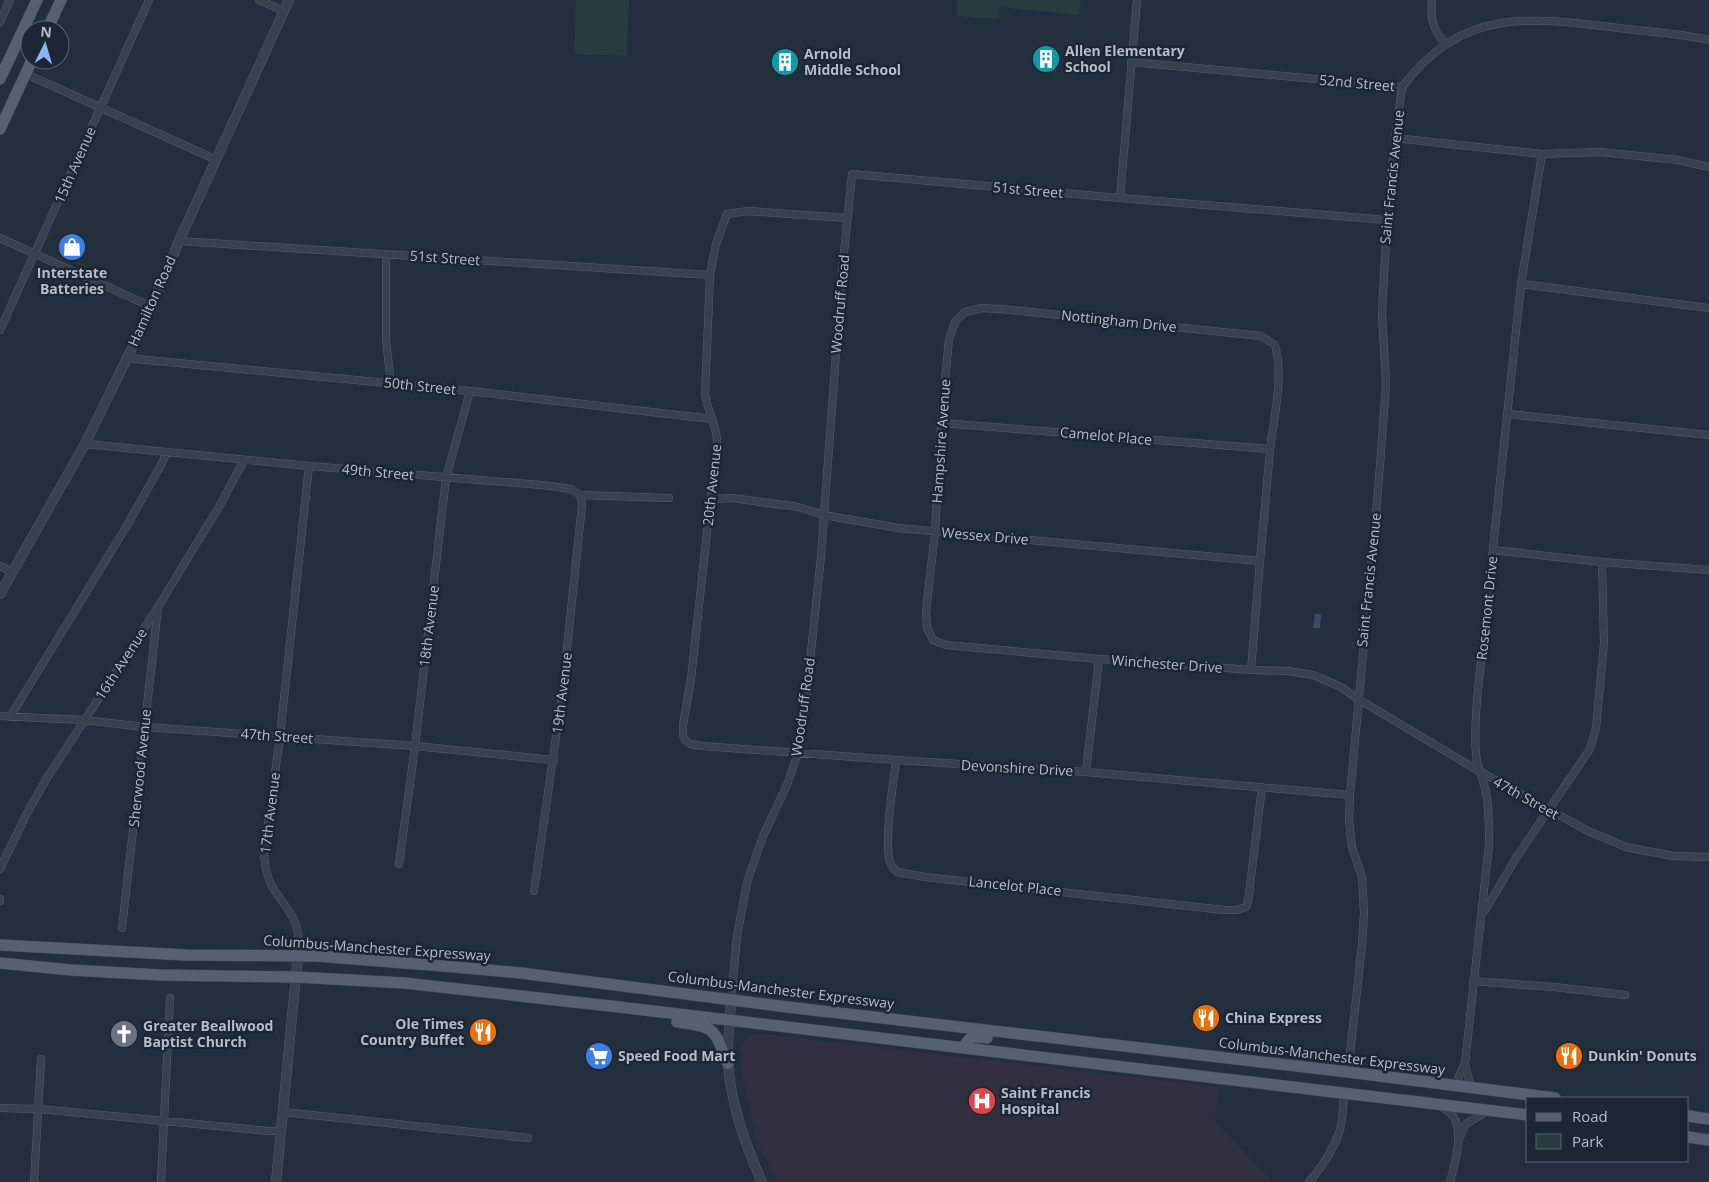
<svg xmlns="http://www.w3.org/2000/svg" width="1709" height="1182" font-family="'Open Sans',sans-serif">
	<rect width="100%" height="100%" fill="#242f3e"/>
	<path fill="#32303f" d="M761 1034 1219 1087 1215 1116 1216 1123 1273 1182H777L757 1143 741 1069V1046L748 1036Z"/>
	<path fill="#263c3f" d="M576 0H629L627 56 574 54Z
		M958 0H1081L1079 15 1000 7 999 19 956 16Z"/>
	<path fill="#394c67" d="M1315 614H1321L1320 628H1313Z"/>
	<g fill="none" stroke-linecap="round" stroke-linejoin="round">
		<defs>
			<path id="minor" d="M259 0 284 11
				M1432 0C1430 21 1433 28 1445 44
				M0 22 10 0
				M1131 62 1402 87C1462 7 1530 17 1619 28 1648 32 1680 33 1709 40
				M26 74 217 160
				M1395 138 1542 154 1600 152 1678 160 1709 167
				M1120 198 1137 0
				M847 218 748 211 727 214 716 244 710 275 705 395C708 412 716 423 717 441L691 679 683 725V735L685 740 690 744 702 746 896 760 1086 772 1350 795
				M0 238 152 307
				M179 241 710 275
				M386 254V340L391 383
				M1521 284 1709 308
				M0 330 149 0
				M126 358 470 391 712 419
				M1508 414 1709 435
				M941 423 1270 449
				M85 444 309 466 542 485 571 489 580 495 669 498
				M712 499 732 498 798 507 824 515 898 528 1260 561
				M1493 550 1602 562 1709 570
				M0 566 13 572
				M1251 670C1257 597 1263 523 1270 450 1274 415 1284 379 1275 345L1261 336 1001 309 981 308 965 312 955 322 949 339 941 423 935 532 926 612 927 628 933 640 946 645 1099 659 1153 662 1251 670 1288 671 1313 675 1341 687 1358 699 1479 771 1588 831 1626 847 1673 856 1709 857
				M0 716 84 720 145 727 415 746 554 760
				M10 717 126 527 160 467 167 452
				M896 760C893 786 884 839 890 862 891 866 894 869 897 872L925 877 1224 910H1237L1246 907 1248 902 1262 787
				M1086 772 1099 659
				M399 864 415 746 446 478 470 391
				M0 869 26 815 47 778 158 607 220 505 244 460
				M534 891 563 687 582 505 580 495
				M0 899V901
				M1484 912 1516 858 1590 749 1596 728 1604 643 1602 562
				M122 928 158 608
				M298 955C299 946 299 937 297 928 293 913 281 901 273 888 267 878 265 867 264 855L280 736 309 466
				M1473 981 1554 987 1625 995
				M731 1000 737 937 747 882 763 836 787 785 798 753 805 710 821 556 842 272 852 174 1120 198 1387 220
				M1465 1064 1471 1087
				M1348 1072 1362 945 1364 913 1362 877 1352 847 1349 820 1350 795 1378 491 1386 385 1382 313 1387 220 1395 138 1402 87
				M1455 1085 1465 1063 1489 844C1489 827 1489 809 1486 792 1483 779 1477 768 1476 754 1474 736 1476 717 1477 699L1521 284 1542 154
				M1442 1107C1447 1110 1453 1115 1456 1121 1462 1139 1455 1164 1450 1182
				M0 1108 39 1109 268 1131H281
				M283 1112 528 1138
				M1459 1139 1466 1124 1487 1111
				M34 1182 41 1059
				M161 1182 170 998
				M1309 1182C1322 1167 1334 1149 1340 1130 1343 1118 1343 1105 1344 1093"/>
			<path id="tertiary" d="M0 594 85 444 152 307 179 241 289 0
				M731 1000C730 1021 727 1043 728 1065 732 1107 745 1144 762 1182
				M276 1182 298 955"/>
			<path id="primary" d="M47 30 61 0
				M0 79 37 0
				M0 129 32 60
				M0 945 186 955 317 956 455 967 521 973 787 1007 1348 1072 1555 1098
				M0 963 71 970 160 975 296 977 404 983 619 1007 1528 1115
				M677 1022C718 1027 713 1029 728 1064
				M963 1048C971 1035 972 1036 987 1038
				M1688 1116 1709 1119
				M1688 1137 1709 1140"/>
		</defs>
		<use href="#minor" stroke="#565f6c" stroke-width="8"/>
		<use href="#tertiary" stroke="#565f6c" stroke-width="10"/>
		<use href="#primary" stroke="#414a57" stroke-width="12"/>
		<use href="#minor" stroke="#38414e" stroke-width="7"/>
		<use href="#tertiary" stroke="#38414e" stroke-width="9"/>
		<use href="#primary" stroke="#56606e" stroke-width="11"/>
	</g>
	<defs>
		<symbol id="building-disc" viewBox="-11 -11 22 22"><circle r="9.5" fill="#0f9aa8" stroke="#1d2633"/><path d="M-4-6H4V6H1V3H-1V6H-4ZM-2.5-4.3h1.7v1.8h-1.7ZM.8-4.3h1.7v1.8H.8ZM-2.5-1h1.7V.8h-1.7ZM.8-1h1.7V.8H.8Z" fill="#fff"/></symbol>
		<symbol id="shop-disc" viewBox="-11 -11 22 22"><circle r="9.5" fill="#3f7fe0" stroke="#1d2633"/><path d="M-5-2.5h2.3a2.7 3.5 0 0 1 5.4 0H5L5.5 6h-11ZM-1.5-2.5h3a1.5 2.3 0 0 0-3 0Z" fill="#fff"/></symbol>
		<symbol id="restaurant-disc" viewBox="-11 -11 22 22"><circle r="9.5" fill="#e8710a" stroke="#1d2633"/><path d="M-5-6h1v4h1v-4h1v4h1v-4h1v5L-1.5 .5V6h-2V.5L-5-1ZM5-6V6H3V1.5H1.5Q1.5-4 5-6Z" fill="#fff"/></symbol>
		<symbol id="church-disc" viewBox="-11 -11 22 22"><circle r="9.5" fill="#6b7280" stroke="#1d2633"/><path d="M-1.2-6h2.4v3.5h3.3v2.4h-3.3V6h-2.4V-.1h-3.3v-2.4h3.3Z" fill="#fff"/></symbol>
		<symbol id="supermarket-disc" viewBox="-11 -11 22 22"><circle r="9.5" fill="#3f7fe0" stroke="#1d2633"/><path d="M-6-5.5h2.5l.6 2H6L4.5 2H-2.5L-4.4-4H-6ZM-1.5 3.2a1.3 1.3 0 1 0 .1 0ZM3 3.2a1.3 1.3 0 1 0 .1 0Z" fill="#fff"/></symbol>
		<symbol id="hospital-disc" viewBox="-11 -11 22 22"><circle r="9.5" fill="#e0444e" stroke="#1d2633"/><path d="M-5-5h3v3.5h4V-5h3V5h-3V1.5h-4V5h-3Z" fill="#fff"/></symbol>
	</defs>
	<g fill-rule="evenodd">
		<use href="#building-disc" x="1030" y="43" width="32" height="32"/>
		<use href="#building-disc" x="769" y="46" width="32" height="32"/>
		<use href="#shop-disc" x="56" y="231" width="32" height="32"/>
		<use href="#restaurant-disc" x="1190" y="1002" width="32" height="32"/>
		<use href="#restaurant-disc" x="467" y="1016" width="32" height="32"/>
		<use href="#church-disc" x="108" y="1018" width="32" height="32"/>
		<use href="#supermarket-disc" x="583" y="1040" width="32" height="32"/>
		<use href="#restaurant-disc" x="1553" y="1040" width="32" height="32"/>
		<use href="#hospital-disc" x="966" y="1085" width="32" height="32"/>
	</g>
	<g text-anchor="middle" stroke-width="5" stroke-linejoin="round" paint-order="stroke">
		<g font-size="14" font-weight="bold" fill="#b4bcc9" stroke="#1d2633" text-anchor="start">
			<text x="1065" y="56">Allen Elementary<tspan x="1065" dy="16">School</tspan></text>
			<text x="804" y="59">Arnold<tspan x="804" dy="16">Middle School</tspan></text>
			<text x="72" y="278" text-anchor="middle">Interstate<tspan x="72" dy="16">Batteries</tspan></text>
			<text x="1225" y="1023">China Express</text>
			<text x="464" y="1029" text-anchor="end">Ole Times<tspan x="464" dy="16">Country Buffet</tspan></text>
			<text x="143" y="1031">Greater Beallwood<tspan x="143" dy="16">Baptist Church</tspan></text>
			<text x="618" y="1061">Speed Food Mart</text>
			<text x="1588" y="1061">Dunkin' Donuts</text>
			<text x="1001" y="1098">Saint Francis<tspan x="1001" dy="16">Hospital</tspan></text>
		</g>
		<g font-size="14" fill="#b4bcc9" stroke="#1d2633">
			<text transform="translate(1357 83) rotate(5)" y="5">52nd Street</text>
			<text transform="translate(75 165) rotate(-66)" y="5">15th Avenue</text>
			<text transform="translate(1392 177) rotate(-84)" y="5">Saint Francis Avenue</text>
			<text transform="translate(1028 190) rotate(5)" y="5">51st Street</text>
			<text transform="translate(445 258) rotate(4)" y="5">51st Street</text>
			<text transform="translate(152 301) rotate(-66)" y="5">Hamilton Road</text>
			<text transform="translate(840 304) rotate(-85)" y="5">Woodruff Road</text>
			<text transform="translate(1119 321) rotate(6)" y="5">Nottingham Drive</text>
			<text transform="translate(420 386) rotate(6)" y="5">50th Street</text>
			<text transform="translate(1106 436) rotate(5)" y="5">Camelot Place</text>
			<text transform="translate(941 441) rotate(-86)" y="5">Hampshire Avenue</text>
			<text transform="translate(378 472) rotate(5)" y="5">49th Street</text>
			<text transform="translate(712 485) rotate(-84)" y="5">20th Avenue</text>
			<text transform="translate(985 536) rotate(5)" y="5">Wessex Drive</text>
			<text transform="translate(1369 580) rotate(-84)" y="5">Saint Francis Avenue</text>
			<text transform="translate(1487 608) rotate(-84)" y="5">Rosemont Drive</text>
			<text transform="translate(429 626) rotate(-83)" y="5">18th Avenue</text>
			<text transform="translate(121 664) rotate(-57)" y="5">16th Avenue</text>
			<text transform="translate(1167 664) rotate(4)" y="5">Winchester Drive</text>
			<text transform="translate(562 693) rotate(-83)" y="5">19th Avenue</text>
			<text transform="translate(803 707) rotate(-82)" y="5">Woodruff Road</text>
			<text transform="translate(277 736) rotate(4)" y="5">47th Street</text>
			<text transform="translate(140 768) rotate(-84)" y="5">Sherwood Avenue</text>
			<text transform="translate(1017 768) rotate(3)" y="5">Devonshire Drive</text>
			<text transform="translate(1526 798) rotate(29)" y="5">47th Street</text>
			<text transform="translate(270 813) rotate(-83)" y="5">17th Avenue</text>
			<text transform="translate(1015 886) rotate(6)" y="5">Lancelot Place</text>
			<text transform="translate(377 948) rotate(4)" y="5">Columbus-Manchester Expressway</text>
			<text transform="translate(781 990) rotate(7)" y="5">Columbus-Manchester Expressway</text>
			<text transform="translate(1332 1056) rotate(7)" y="5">Columbus-Manchester Expressway</text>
		</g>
	</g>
	<rect x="1526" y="1097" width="162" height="65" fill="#1d2633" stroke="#59626f"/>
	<rect x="1536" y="1113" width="25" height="8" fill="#56606e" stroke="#59626f"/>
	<text x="1572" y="1122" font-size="15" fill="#b4bcc9">Road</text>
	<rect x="1536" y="1134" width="25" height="15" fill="#263c3f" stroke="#59626f"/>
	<text x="1572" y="1147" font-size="15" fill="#b4bcc9">Park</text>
	<g transform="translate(45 45) rotate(5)"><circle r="24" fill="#1d2633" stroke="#59626f"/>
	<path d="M0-4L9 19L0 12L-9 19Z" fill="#8ab4f8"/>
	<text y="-8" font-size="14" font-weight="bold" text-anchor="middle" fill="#b4bcc9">N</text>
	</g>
</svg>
